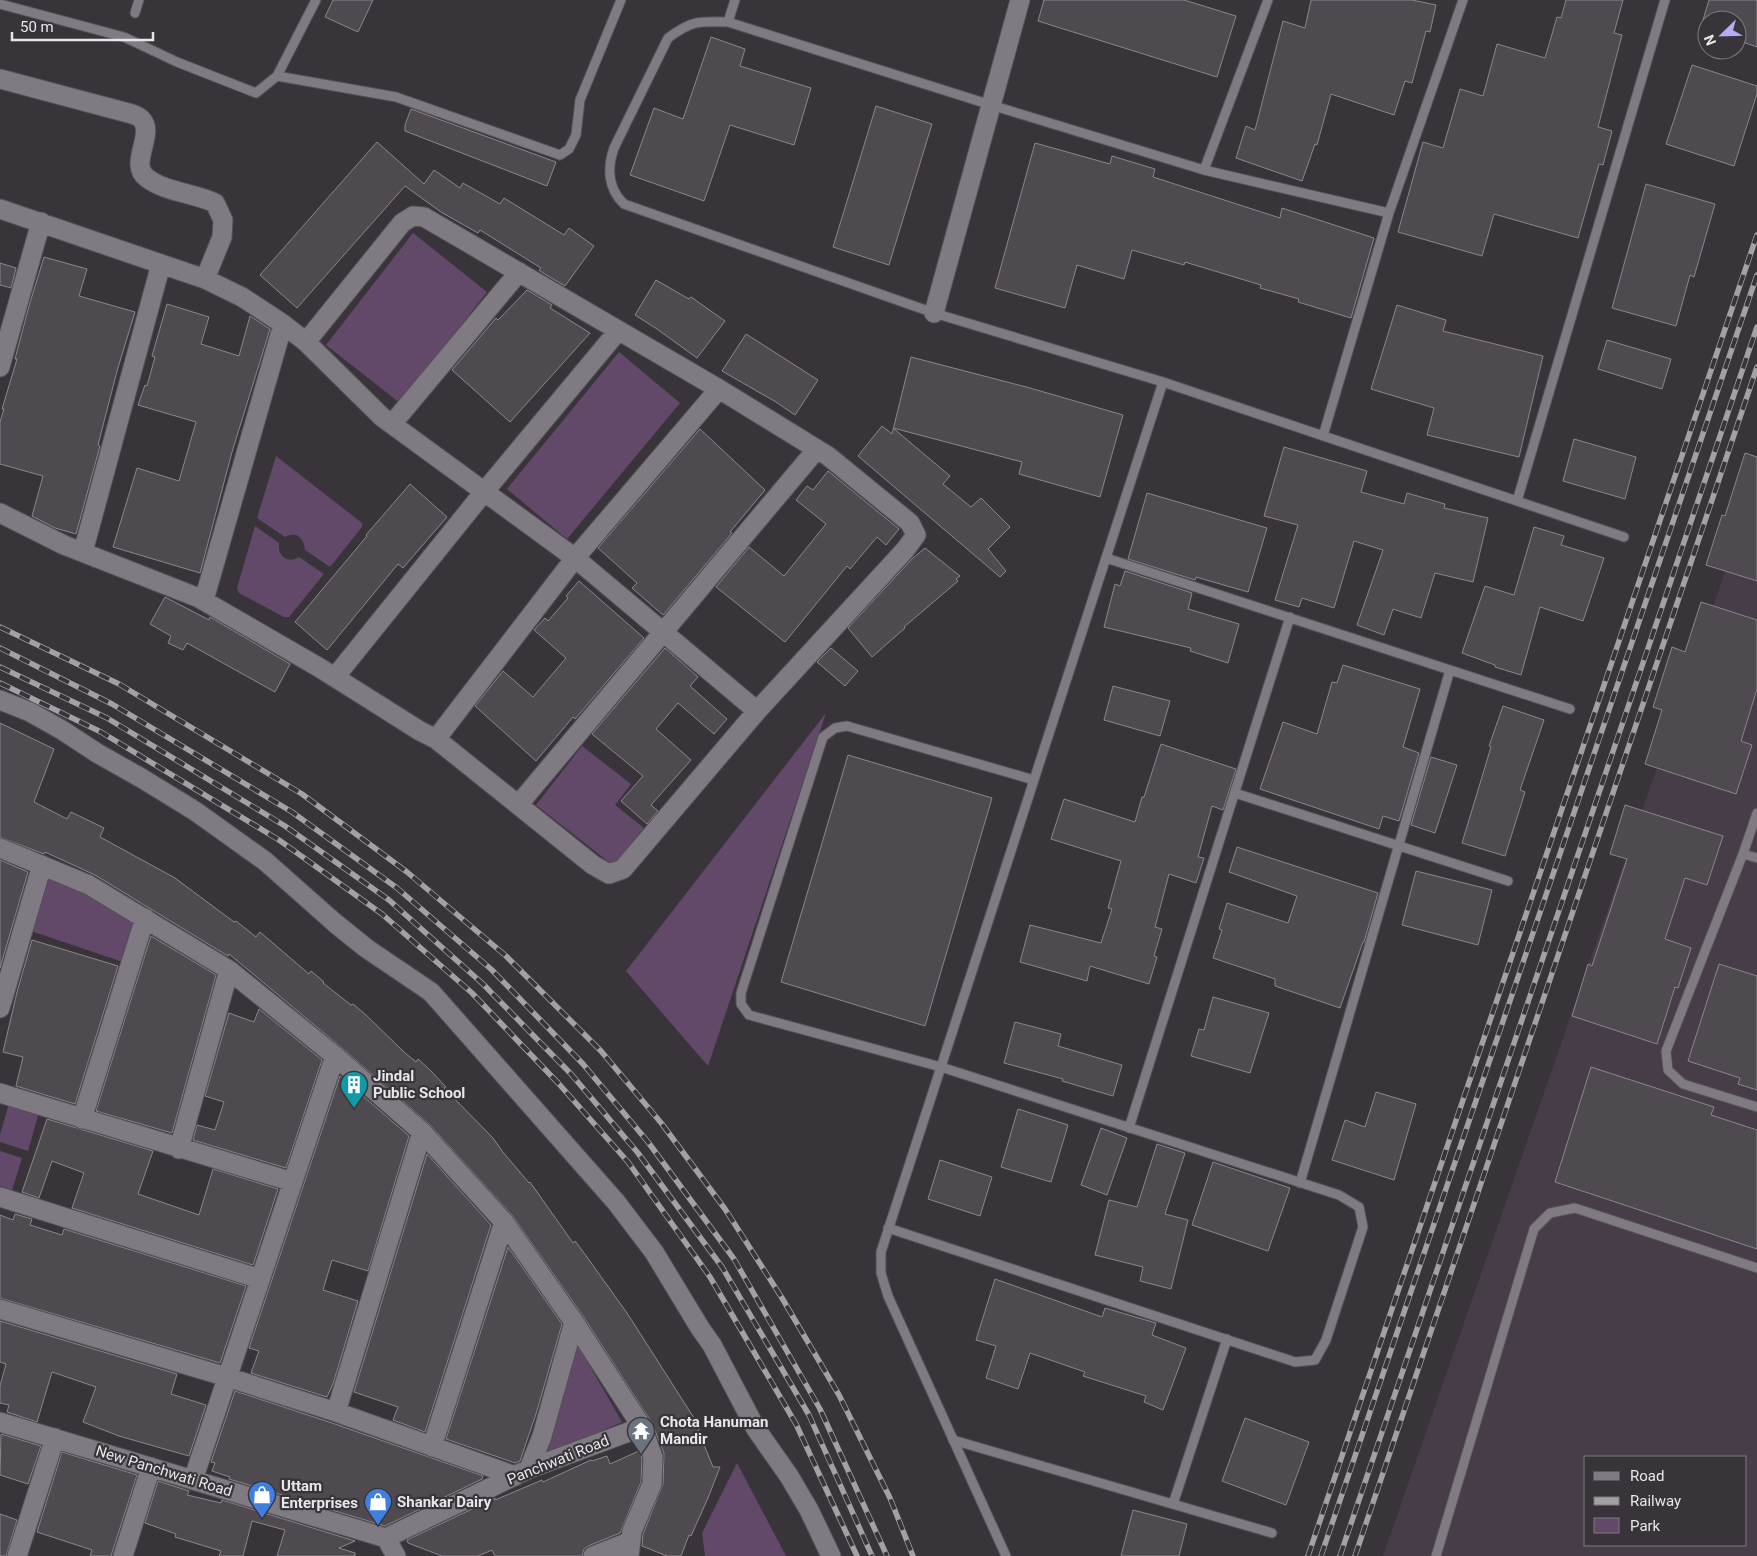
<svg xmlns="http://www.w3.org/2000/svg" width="1757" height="1556" font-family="Roboto,sans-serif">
	<rect width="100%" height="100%" fill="#39343a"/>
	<path fill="#463d48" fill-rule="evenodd" d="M1757 480V1556H1383ZM1586 1457H1746V1545H1586Z"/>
	<path fill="#62496a" d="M413 233 487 292 400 403 326 345Z
		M619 352 680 403 567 539 507 489Z
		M276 456 362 523V527L330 567 305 550C304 538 297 531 285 537L257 518Z
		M255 526 279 543V550C283 560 290 562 299 557L324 574 289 617H284L239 593 237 588Z
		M826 713 708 1066 626 971Z
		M582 746 631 784 615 805 644 828 614 866 536 805Z
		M48 872 137 922 123 962 28 930Z
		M9 1103 39 1112 28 1151 0 1142V1135Z
		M0 1151 22 1158 12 1190 0 1186Z
		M575 1340 622 1422 540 1458Z
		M737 1463 786 1556H705L702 1533Z"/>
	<path fill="#4f4a50" stroke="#8c868d" d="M333 0H373L358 32 325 17Z
		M1044 0H1184L1236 16 1217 77 1038 21Z
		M1311 0H1412L1436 5 1430 32 1426 31 1412 83 1405 81 1394 115 1331 94 1317 145 1315 144 1302 181 1236 158 1246 126 1255 130 1283 21 1305 28Z
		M1566 0H1623L1614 33 1622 35 1598 127 1612 131 1603 165 1599 164 1578 238 1494 214 1482 256 1398 232 1423 142 1443 148 1460 89 1483 96 1497 44 1545 58 1557 17 1561 18Z
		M1709 0H1757V47L1737 40V20H1703Z
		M711 37 745 49 740 66 811 88 794 145 730 125 704 201 630 175 654 108 683 119Z
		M1692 65 1757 86V94L1734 166 1666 144Z
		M876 106 932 124 889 265 833 247Z
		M411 109 556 162 547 186 405 131V125Z
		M377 142 424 184 434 170 460 188 463 183 500 204 504 198 564 235 569 228 594 246 565 286 543 273 539 270 541 268 480 230 478 233 441 212 405 186 297 308 260 275Z
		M1035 143 1110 164 1112 156 1155 169 1153 177 1280 218 1282 208 1374 238 1351 318 1298 302 1299 299 1260 288 1261 285 1185 262 1184 265 1132 250 1124 279 1077 265 1065 308 995 288Z
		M1646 184 1715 204 1694 277 1690 275 1676 326 1612 308Z
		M44 257 87 269 79 296 135 312 117 371 98 445 100 446 76 534 55 528 32 516 43 476 0 464V422L4 409H2L17 359H15L29 306Z
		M0 263 16 268 11 288 0 285Z
		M656 280 689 299 691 297 725 321 697 358 657 329 635 315Z
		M527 290 552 305 550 308 590 333 510 422 452 370 496 318 498 320Z
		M167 304 209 317 201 344 239 356 250 316 270 329 232 452 200 573 113 547 137 468 179 481 196 422 138 405 145 385 147 386 155 357 152 356Z
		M1397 305 1446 320 1443 331 1543 356 1519 457 1427 435 1434 408 1371 389Z
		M746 334 818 380 795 415 776 402 722 371Z
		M1607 340 1671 359 1662 389 1598 369Z
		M911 357 1030 388 1123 415 1100 497 1019 474 1022 462 893 428 950 476 943 484 971 507 981 498 1010 527 988 549 1006 571 1000 577 858 456 882 426 892 434Z
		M700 429 765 490 730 532 732 533 663 615 632 588 637 583 598 548Z
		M1574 439 1636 457 1625 499 1563 481Z
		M1284 447 1367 471 1361 492 1404 504 1407 493 1445 504 1444 508 1488 518 1473 582 1435 573 1421 618 1393 609 1384 635 1357 625 1383 550 1354 541 1334 608 1302 598 1299 607 1275 600 1298 525 1264 516Z
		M1745 453 1757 457V581L1706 565 1722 515 1725 516Z
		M828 471 899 529 886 545 877 537 850 569 847 566 785 642 716 587 749 547 784 576 826 524 796 500 807 486 813 490Z
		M410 484 447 517 403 568 398 564 327 650 295 622 367 536 366 535Z
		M1147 493 1267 528 1248 592 1196 577 1195 580 1128 559Z
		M1534 527 1564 536 1561 545 1604 558 1583 621 1540 607 1521 675 1495 667V665L1462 653 1485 586 1514 595Z
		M925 548 960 576 956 579 958 581 904 627 905 628 872 657 848 628 912 559Z
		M1125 571 1192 593 1188 609 1239 624 1228 663 1190 651 1191 648 1104 627 1115 584 1120 586Z
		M579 581 644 638 575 719 573 717 536 761 475 706 503 671 533 697 566 658 534 630 545 618 548 621 568 598 566 596Z
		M165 597 209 620 210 617 290 664 275 692 187 643 183 650 168 643 171 636 150 624Z
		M1701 602 1757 620V689L1741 741 1752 745 1736 794 1645 764 1662 710 1653 707 1672 647 1685 652Z
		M665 648 698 677 690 686 727 719 714 734 678 703 656 729 691 760 651 805 658 811 647 824 621 801 643 776 592 734Z
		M831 648 858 671 845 686 817 662Z
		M1343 665 1420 689 1403 747 1419 753 1399 821 1383 816 1379 829 1260 789 1283 722 1317 734 1332 682 1337 683Z
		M1113 686 1170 701 1160 736 1104 720Z
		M1503 706 1544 720 1520 790 1525 792 1505 856 1462 843 1491 747 1489 746Z
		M0 723 54 749 34 802 67 819 71 812 104 828 100 837 175 878 234 922 236 921 256 937 260 932 309 974 311 971 324 982 323 983 351 1005 353 1004 366 1015 404 1052 416 1062 418 1059 431 1071 446 1087 444 1088 493 1138 502 1151 529 1183 530 1182 573 1243 575 1241 584 1253 627 1313 694 1418 693 1419 700 1429 698 1430 713 1467H720L708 1498 691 1536 689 1535 681 1556H667L642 1546 643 1534 663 1484 664 1453 652 1423 583 1316 512 1215 429 1124 342 1048 229 954 228 956 95 875 45 852 44 854 0 837Z
		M1161 744 1236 769 1223 810 1212 806 1198 857 1204 858 1196 883 1169 874 1155 927 1162 929 1154 956 1157 957 1149 984 1090 966 1087 981 1020 962 1030 925 1101 943 1112 909 1108 908 1121 861 1051 839 1064 799 1135 822 1142 797H1144Z
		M848 755 992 798 925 1026 781 982Z
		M1431 757 1457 765 1435 833 1411 825Z
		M1625 805 1723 836 1707 885 1685 878 1665 939 1691 948 1678 988 1675 987 1657 1044 1572 1016 1588 964 1592 966 1627 859 1610 854Z
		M1237 847 1378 893 1364 942H1363L1340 1008 1275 986V979L1213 958 1222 930 1219 929 1227 903 1288 923 1297 896 1229 872Z
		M0 860 28 872 0 968Z
		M1416 871 1492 890 1478 945 1402 925Z
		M151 936 216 975 172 1133 96 1111Z
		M32 940 118 966 75 1104 16 1086 23 1057 3 1052 17 992Z
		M1719 964 1757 976V1090L1738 1084 1740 1078 1688 1061Z
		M1213 997 1269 1013 1250 1073 1191 1056 1199 1029 1204 1030Z
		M259 1009 322 1060 286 1168 193 1140 197 1125 215 1130 224 1102 205 1096 229 1013 254 1022Z
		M1015 1022 1061 1034 1058 1046 1122 1065 1113 1096 1062 1081 1063 1079 1004 1063Z
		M1591 1067 1714 1107 1711 1115 1757 1130V1249L1555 1182Z
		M340 1076 409 1136 368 1271 332 1260 323 1290 358 1301 333 1384 327 1397 251 1373 259 1351 249 1348Z
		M1376 1092 1416 1104 1394 1180 1332 1160 1345 1120 1365 1127Z
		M1018 1109 1068 1125 1051 1182 1001 1167Z
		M47 1119 153 1151 138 1194 199 1215 213 1169 278 1189 253 1265 72 1208 84 1173 52 1161 39 1198 22 1192Z
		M1101 1128 1127 1138 1107 1195 1081 1185Z
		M1157 1144 1185 1153 1165 1214 1188 1220 1171 1289 1140 1281 1143 1267 1095 1255 1109 1200 1137 1207Z
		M427 1154 491 1225 425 1432 393 1420 398 1407 354 1392Z
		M940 1160 992 1177 980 1216 928 1199Z
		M1213 1162 1290 1188 1268 1251 1192 1225Z
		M15 1214 32 1219 30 1225 62 1235 64 1229 246 1286 220 1363 0 1298V1215L13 1220Z
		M508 1247 562 1324 536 1414 520 1461 515 1463 446 1439Z
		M995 1279 1102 1317 1105 1308 1156 1323 1152 1335 1186 1348 1163 1410 1144 1402 1146 1396 1083 1376 1085 1372 1030 1353 1018 1389 986 1378 996 1346 976 1340Z
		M0 1321 177 1374 171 1394 206 1405 189 1456 119 1436 83 1422 96 1387 52 1372 37 1422 7 1412 9 1405 0 1403V1386L6 1364 0 1362Z
		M235 1391 332 1423 483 1476 482 1479 385 1526 229 1479 230 1477 212 1471 215 1463 211 1462Z
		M1245 1418 1309 1442 1286 1505 1222 1481Z
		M1 1434 41 1446 28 1484 0 1475Z
		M639 1451 642 1459 641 1482 620 1533 588 1546 584 1549 582 1556H495L492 1550 478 1556H442L408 1543 407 1540 495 1498V1500L542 1480 543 1482 591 1460 592 1461 607 1456 610 1464Z
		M62 1452 137 1475 111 1556H90L92 1550 37 1532Z
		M158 1481 189 1491 187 1495 221 1503 222 1500 355 1541 339 1548 355 1553V1556H277L285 1530 252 1521 243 1556H219L221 1551 175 1537 176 1534 145 1523Z
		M1133 1510 1187 1524 1179 1556H1121Z
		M0 1514 17 1520 6 1556H0Z"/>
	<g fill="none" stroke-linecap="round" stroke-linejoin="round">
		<defs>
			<path id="lane" d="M735 0 728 22C700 21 692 20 668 38L614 148C607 168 608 189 624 204L934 313 1163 382 1624 537
				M0 4 124 37 177 62 256 93 277 76 396 97 560 155 569 149 576 135 580 100 621 0
				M135 13 139 0
				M728 22 991 105 1204 170 1389 213
				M277 76 316 0
				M1204 170 1268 0
				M1323 436 1389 213 1463 0
				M1517 501 1665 0
				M1106 558 1570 709
				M1235 793 1508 881
				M1757 813 1743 854 1666 1051 1668 1070 1683 1084 1757 1107
				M1743 854 1757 858
				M1129 1128 1290 617
				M1300 1183 1450 670
				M888 1228 1295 1362 1315 1360 1326 1340 1363 1227 1359 1207 1339 1195 941 1067 749 1015 741 1004V993L823 737 835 728 847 726 1034 780
				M953 1440 1272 1533
				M1173 1504 1227 1339
				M1006 1556 888 1296 881 1273V1252L1163 382
				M1436 1556 1534 1229 1550 1213 1575 1208 1757 1268"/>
			<path id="street" d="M0 79 132 114C135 115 140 117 142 120 155 134 128 165 147 178 165 192 194 193 215 203L223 220 222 237 205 279
				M0 209 205 279 242 297 283 324 306 342 382 417 575 558 757 711
				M934 313 1020 0
				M0 367 41 222
				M392 424 519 272
				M0 513 64 545 199 598 320 668 420 731 436 739 593 865 609 874 623 869 757 711 905 550 916 535 910 523 828 456 719 389 424 217 413 216 402 223 306 342
				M83 552 161 264
				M204 600 283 324
				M335 677 484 492 618 331
				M0 700 30 712 62 730 97 753 143 779 195 811 265 861 335 923 366 948 431 992 616 1202 654 1252 700 1328 712 1345 756 1429 789 1476 809 1510 831 1556
				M436 739 575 558 719 389
				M518 805 817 449
				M0 848 89 885 229 970 335 1056 422 1132 504 1222 574 1322 642 1427 653 1457 652 1484 632 1531 629 1556
				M0 1008 42 865
				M0 1093 293 1182
				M82 1119 145 918
				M179 1149 229 970
				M0 1197 260 1279
				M0 1309 227 1377 336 1412 515 1476
				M336 1412 422 1132
				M0 1422 386 1538
				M432 1447 504 1222
				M529 1469 542 1436 574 1322
				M193 1480 335 1056
				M17 1556 55 1438
				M123 1556 151 1467
				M396 1556 386 1538 529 1469 642 1427
				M593 1556 631 1541"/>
		</defs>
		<use href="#lane" stroke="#545155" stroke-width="11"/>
		<use href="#street" stroke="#545155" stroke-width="21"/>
		<use href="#lane" stroke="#807b82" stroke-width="9"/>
		<use href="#street" stroke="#807b82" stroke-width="19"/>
		<defs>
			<path id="rail" d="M0 627 119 684 302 794 407 872 506 956 601 1051 662 1124 725 1209 782 1298 839 1395 890 1498 913 1556
				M0 648 112 704 292 812 397 888 492 970 583 1064 648 1142 734 1259 820 1409 887 1556
				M0 667 107 718 285 826 389 900 483 984 571 1074 638 1153 722 1267 809 1415 872 1556
				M0 683 101 732 279 840 382 914 472 993 559 1084 628 1162 710 1277 796 1424 857 1556
				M1308 1556 1757 235
				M1321 1556 1757 275
				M1340 1556 1757 327
				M1355 1556 1757 367"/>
		</defs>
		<use href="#rail" stroke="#a4a0a5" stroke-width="5.5"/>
		<use href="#rail" stroke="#39343a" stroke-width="4" stroke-dasharray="11" stroke-linecap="butt"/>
	</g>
	<defs>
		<symbol id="building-pin" viewBox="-11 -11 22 30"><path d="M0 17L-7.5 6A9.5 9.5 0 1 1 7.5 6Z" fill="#0f9aa8" stroke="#39343a"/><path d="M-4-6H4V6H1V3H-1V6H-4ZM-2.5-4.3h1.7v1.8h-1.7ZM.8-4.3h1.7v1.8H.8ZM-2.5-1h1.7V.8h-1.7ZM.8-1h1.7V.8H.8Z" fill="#fff"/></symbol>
		<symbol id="temple-pin" viewBox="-11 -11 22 30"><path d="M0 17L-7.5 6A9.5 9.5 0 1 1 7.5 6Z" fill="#6b7280" stroke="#39343a"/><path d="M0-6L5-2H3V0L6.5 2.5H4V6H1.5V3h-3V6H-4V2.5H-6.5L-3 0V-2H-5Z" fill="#fff"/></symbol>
		<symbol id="shop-pin" viewBox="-11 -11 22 30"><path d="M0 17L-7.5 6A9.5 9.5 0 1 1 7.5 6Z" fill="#3f7fe0" stroke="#39343a"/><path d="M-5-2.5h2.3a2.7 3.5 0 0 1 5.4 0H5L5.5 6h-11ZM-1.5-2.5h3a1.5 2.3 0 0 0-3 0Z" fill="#fff"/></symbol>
	</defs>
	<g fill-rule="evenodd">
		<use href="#building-pin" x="338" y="1069" width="32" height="43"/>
		<use href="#temple-pin" x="625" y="1415" width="32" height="43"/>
		<use href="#shop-pin" x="246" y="1479" width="32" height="43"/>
		<use href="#shop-pin" x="362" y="1486" width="32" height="43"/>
	</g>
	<g text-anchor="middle" stroke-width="4.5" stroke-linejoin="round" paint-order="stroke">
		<g font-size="15" font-weight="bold" fill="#e9e6ea" stroke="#39343a" text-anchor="start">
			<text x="373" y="1081">Jindal<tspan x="373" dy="17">Public School</tspan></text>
			<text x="660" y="1427">Chota Hanuman<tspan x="660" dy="17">Mandir</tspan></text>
			<text x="281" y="1491">Uttam<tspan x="281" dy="17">Enterprises</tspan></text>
			<text x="397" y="1507">Shankar Dairy</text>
		</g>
		<g font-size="15" fill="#e9e6ea" stroke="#39343a">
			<text transform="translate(558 1460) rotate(-22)" y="5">Panchwati Road</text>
			<text transform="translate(164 1471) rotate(17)" y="5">New Panchwati Road</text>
		</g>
	</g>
	<rect x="1584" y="1456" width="162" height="90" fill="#39343a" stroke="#7f7b80"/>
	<rect x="1594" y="1472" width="25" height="8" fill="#807b82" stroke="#7f7b80"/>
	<text x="1630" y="1481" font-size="15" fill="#e9e6ea">Road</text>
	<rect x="1594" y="1497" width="25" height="8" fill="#a4a0a5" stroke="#7f7b80"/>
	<text x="1630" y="1506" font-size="15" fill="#e9e6ea">Railway</text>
	<rect x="1594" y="1518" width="25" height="15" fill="#62496a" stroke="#7f7b80"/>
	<text x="1630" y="1531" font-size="15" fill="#e9e6ea">Park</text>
	<g transform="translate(1722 35) rotate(247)"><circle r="24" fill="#39343a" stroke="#7f7b80"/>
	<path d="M0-4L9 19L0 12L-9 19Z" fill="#b5acf8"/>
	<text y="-8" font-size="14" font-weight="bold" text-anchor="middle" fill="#e9e6ea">N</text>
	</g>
	<path d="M12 32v8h141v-8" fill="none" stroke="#e9e6ea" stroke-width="2.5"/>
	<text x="20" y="32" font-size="15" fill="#e9e6ea" stroke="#39343a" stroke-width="4" paint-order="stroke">50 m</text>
</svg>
